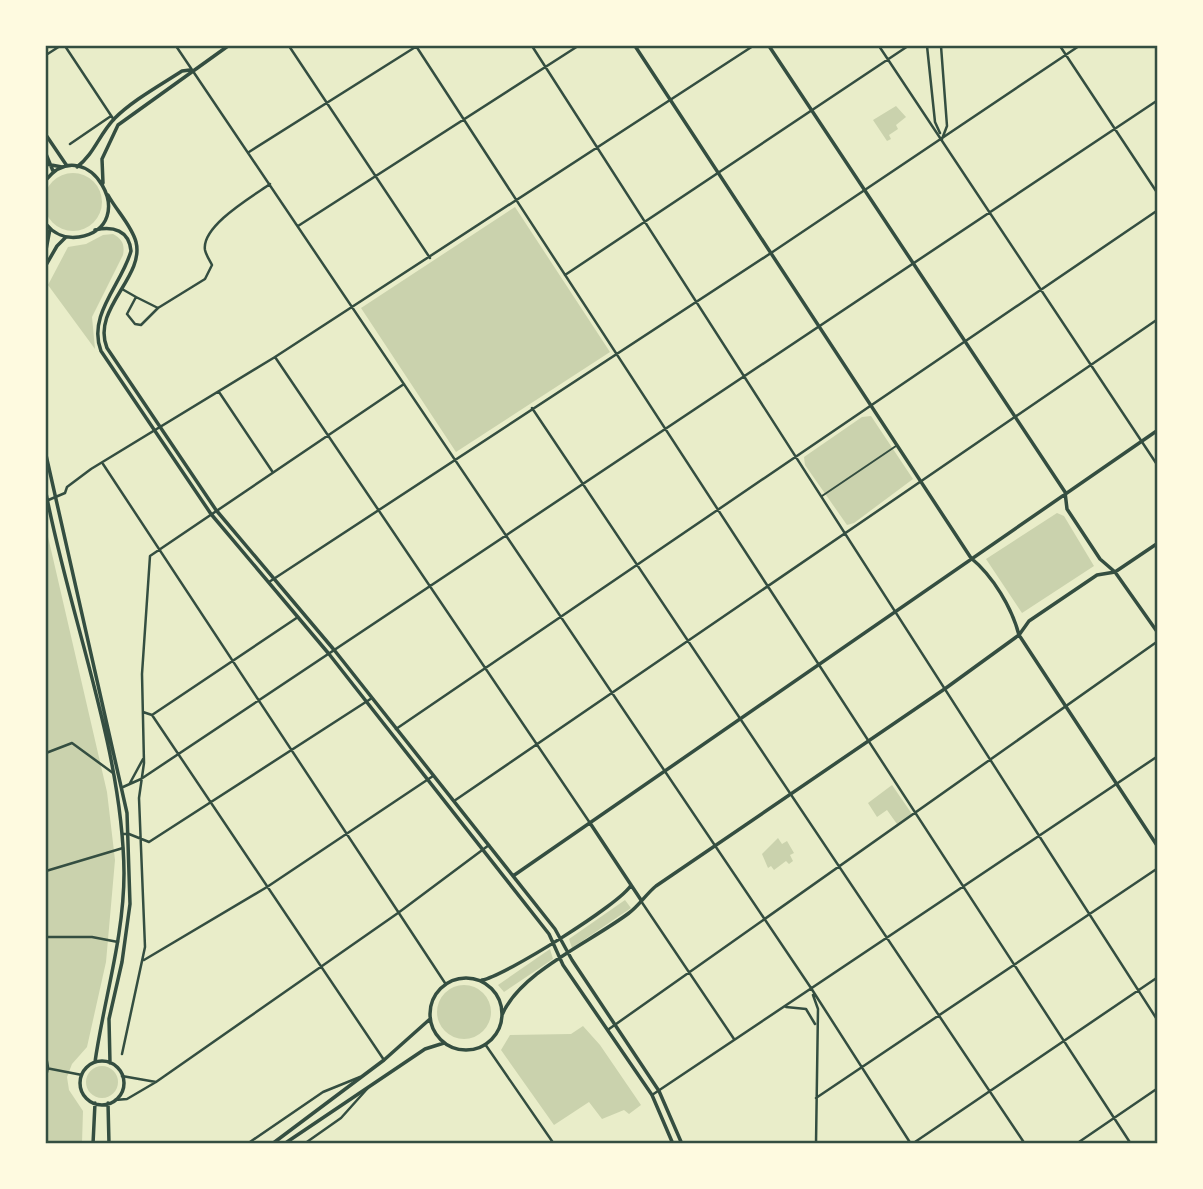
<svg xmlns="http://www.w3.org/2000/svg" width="1203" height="1189" font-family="Ubuntu,sans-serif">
	<rect width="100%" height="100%" fill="#e9edc9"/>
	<path fill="#cad2ad" d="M896 106 906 117 896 125 898 129 889 135 891 139 887 141 873 120Z
		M44 202a29 29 0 1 1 58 0a29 29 0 1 1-58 0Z
		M515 207 610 352 456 452 361 308Z
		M113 234C122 239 125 244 123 255L92 317 95 349 48 285 68 247 86 244 103 235Z
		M871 416 913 479 854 523 847 525 805 465 804 457 862 417Z
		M1057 513 1064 516 1094 566 1022 613 986 559Z
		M46 528 107 792 115 860 106 962 87 1047 72 1064 67 1077 69 1090 83 1111 82 1143H46Z
		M892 785 912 814 897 824 887 810 877 817 868 803Z
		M778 838 782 844 787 841 794 853 790 855 793 861 789 864 786 861 774 870 771 866 768 868 762 854Z
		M625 900 631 908 572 948 569 939Z
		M550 949 553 959 504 992 498 985Z
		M437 1012a27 27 0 1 1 54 0a27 27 0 1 1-54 0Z
		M583 1026 600 1045 641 1105 629 1114 624 1110 602 1119 589 1102 554 1125 501 1050 510 1035 571 1034Z
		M86 1082a16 16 0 1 1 32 0a16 16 0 1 1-32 0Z"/>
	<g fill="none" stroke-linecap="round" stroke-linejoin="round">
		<path stroke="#344e41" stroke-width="2" d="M822 496 896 446"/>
		<path stroke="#344e41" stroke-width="2.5" d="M65 46 114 120
			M176 46 811 988 911 1144
			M289 46 430 258
			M416 46 1131 1144
			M532 46 1158 1021
			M879 46 1158 466
			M927 46 935 122 940 133
			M941 46 947 126 942 139
			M1060 46 1158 194
			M46 55 60 46
			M70 144 111 116
			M249 152 417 46
			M298 226 578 46
			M565 275 908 46
			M122 289 136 297 127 314 135 324 141 325 158 308 205 279 212 265C210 261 206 255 205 250 201 226 253 196 270 184
			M136 297 158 308
			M275 357 590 823
			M219 392 272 471
			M532 408 1025 1144
			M103 464 445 983
			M46 501 65 493 67 487 91 469 275 357 753 46
			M269 582 771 253 1079 46
			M143 712 152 715 298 617
			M152 715 384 1060
			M396 729 1158 210
			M46 753 72 743 113 773
			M130 783 143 759
			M123 787 141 779 1158 100
			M454 801 1158 319
			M122 834H129L149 842 372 698
			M46 871 123 848
			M641 901 734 1039
			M46 937H92L118 942
			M144 960 267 887 433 776
			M813 995 818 1009 816 1144
			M786 1007 806 1009 815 1024
			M609 1029 1158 641
			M485 1044 554 1144
			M122 1054 145 947 139 798 144 763 142 674 150 556 404 384
			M46 1056 48 1067 46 1077
			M46 1068 82 1075
			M122 1076 156 1082
			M46 1083V1144
			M652 1095 1158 756
			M816 1098 1158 868
			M115 1100 127 1099 156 1082 398 913 489 845
			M247 1144 323 1092 360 1077
			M304 1144 341 1118 367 1089
			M912 1144 1158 977
			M1076 1144 1158 1088"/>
		<path stroke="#344e41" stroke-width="3.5" d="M635 46 971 558C993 576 1012 608 1019 635L1158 847
			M769 46 1065 492 1067 509 1100 559 1115 572 1158 633
			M46 135 67 166
			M46 154 53 171
			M46 164 62 167
			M77 167C94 154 99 135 114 119 133 100 159 86 182 71L190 70
			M46 180C87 129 144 226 79 237 66 239 54 234 46 224
			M103 183 102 159 118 125 228 46
			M108 195C116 210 132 226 136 242 145 277 91 309 107 348L216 510 335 651 555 929 572 960 659 1091 682 1144
			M95 230C113 226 129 230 131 251 122 284 87 315 101 351L211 514 329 654 549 934 563 965 652 1095 673 1144
			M46 250 50 229
			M46 265 57 246 66 237
			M46 455 127 813 130 904 122 962 109 1019 110 1063
			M46 493C69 615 123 750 124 873 124 937 104 999 95 1062
			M590 823 641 900
			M513 876 1158 430
			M430 1014a36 36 0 1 1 72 0a36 36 0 1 1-72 0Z
			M482 980C503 977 622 903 631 885
			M502 1015C520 972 591 942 629 913 639 906 646 894 656 886L946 688 1019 635 1029 621 1097 575 1115 572 1158 543
			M80 1083a22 22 0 1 1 44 0a22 22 0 1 1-44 0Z
			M108 1103 109 1144
			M93 1144 95 1103
			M272 1144 384 1060 430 1019
			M284 1144 425 1049 444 1043"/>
	</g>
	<rect width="1203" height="1189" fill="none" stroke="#fefae0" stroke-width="94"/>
	<rect x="47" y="47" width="1109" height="1095" fill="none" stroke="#344e41" stroke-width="2.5"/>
</svg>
